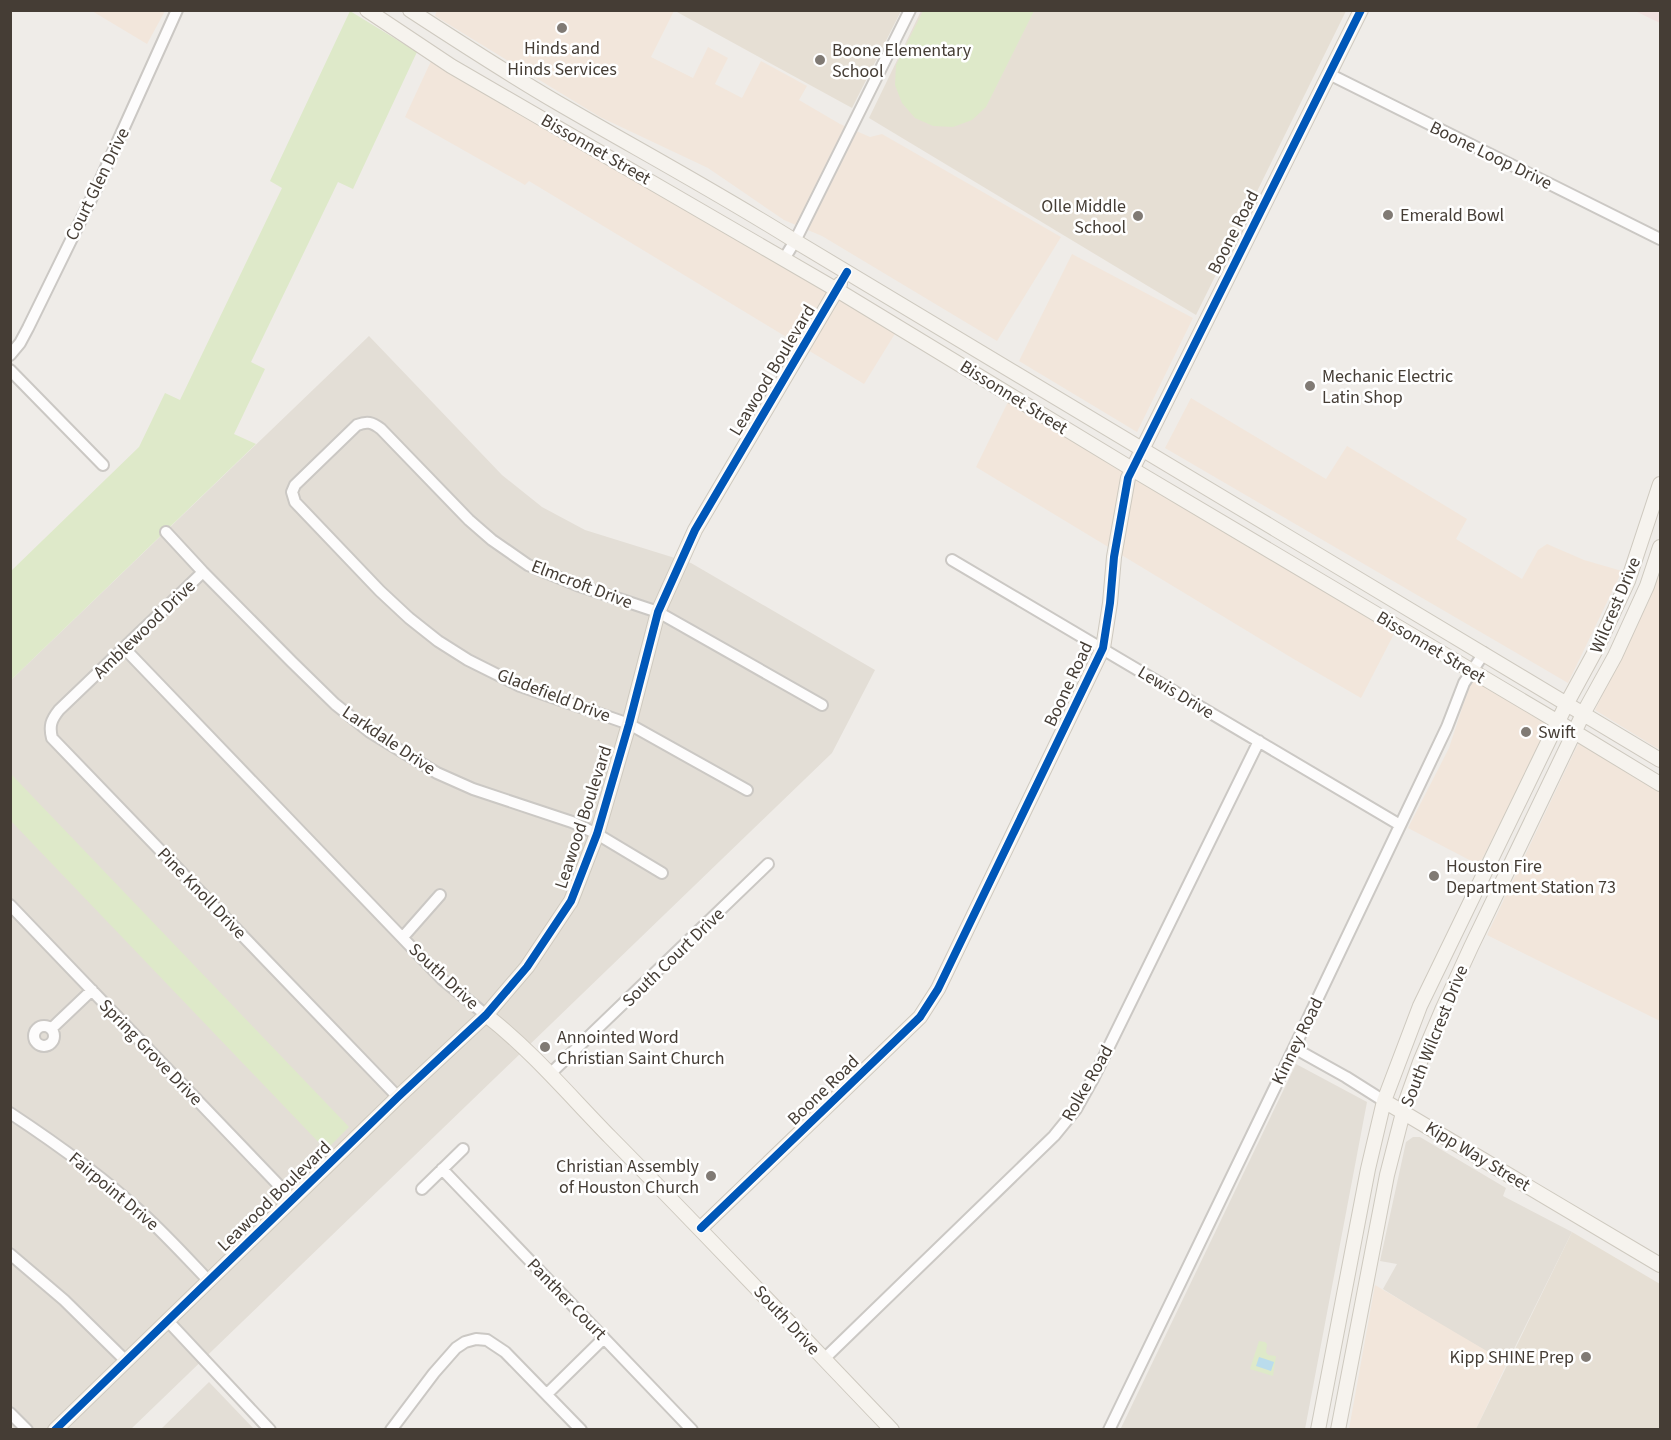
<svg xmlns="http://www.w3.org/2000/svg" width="1671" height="1440" font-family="'Source Sans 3',sans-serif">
	<rect width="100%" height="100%" fill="#efece8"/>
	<path fill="#e3ded6" d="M369 336 502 475 542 507 585 530 691 563 875 670 832 753 131 1429 11 1430V680Z
		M1296 1064 1367 1102 1305 1429 1120 1430Z
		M1413 1137H1420L1506 1188 1503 1196 1572 1232 1507 1363 1439 1324 1383 1289 1397 1264 1380 1261 1406 1142Z
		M209 1382 254 1429H161Z"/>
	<path fill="#f2e6db" d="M437 10 674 11 651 57 693 78 708 47 728 58 715 84 742 98 761 61 807 86 799 100 840 124 870 137 882 134 1061 237 997 341 822 236 784 220 708 168 600 117 435 16Z
		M92 11H165L147 44Z
		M432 59 896 332 864 384 529 181 525 185 405 117Z
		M1072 254 1193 318 1137 432 1019 361Z
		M1191 398 1326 479 1347 446 1467 519 1456 539 1522 579 1538 550 1547 544 1584 560 1622 571 1568 683 1165 448Z
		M1008 402 1396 630 1361 698 1292 658 976 467Z
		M1660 571V750L1595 710 1647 605Z
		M1472 678 1552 724 1479 865 1408 828 1449 748Z
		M1579 742 1660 790V1021L1487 935Z
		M1375 1285 1507 1363 1476 1429H1349Z"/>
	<path fill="#e6dfd4" d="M678 10H901V11L852 108 677 12Z
		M921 11H1346L1196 315 869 118Z
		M1572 1232 1660 1284V1429H1476Z"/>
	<path fill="#f1e2e0" d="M1635 11H1660V23Z"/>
	<path fill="#dee9c9" d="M350 11 417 52 353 189 338 182 251 362 265 369 234 434 256 444 11 680V571L139 447 165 393 180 400 282 188 270 181Z
		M923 11H1034L986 107 972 120 953 127 933 126 915 118 902 103 895 85 896 65Z
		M11 774 349 1127 326 1150 11 821Z
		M1259 1341 1265 1342 1267 1344 1266 1352 1268 1355 1276 1356 1273 1376 1250 1369Z"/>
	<path fill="#badcec" d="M1259 1357 1274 1362 1271 1371 1256 1366Z"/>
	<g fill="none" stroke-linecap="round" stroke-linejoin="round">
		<defs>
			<path id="street" d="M1329 74 1660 239
				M784 259 795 241 910 10
				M10 355 20 343 28 328 99 183 177 10
				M10 370 103 465
				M166 532 203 572 292 662 335 704 370 732 437 773 473 789 572 822 597 834 662 873
				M952 560 1400 825
				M203 572 59 710C51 720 49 726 52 738L398 1097
				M125 649 442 979 486 1015
				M747 790 629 724 520 686 468 660 438 641 409 618 380 591 295 502 292 492 295 485 357 425C367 421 372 422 381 429L469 520 492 540 528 565 577 585 658 612 822 705
				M10 905 292 1199
				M403 937 440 895
				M34 1036a10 10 0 1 1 20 0a10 10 0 1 1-20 0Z
				M51 1029 92 990
				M1294 1048 1346 1077 1384 1101
				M551 1073 768 864
				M10 1113C57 1144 102 1176 143 1214 166 1235 187 1258 208 1280
				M442 1169 692 1430
				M422 1189 463 1149
				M10 1254 64 1300 126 1361
				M167 1320 270 1430
				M824 1359 1054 1136 1076 1109 1094 1077 1259 741
				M547 1394 604 1338
				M10 1413 27 1430
				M391 1430 434 1373 456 1348 465 1342 476 1339 487 1340 505 1352 581 1430
				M1109 1430 1294 1048 1447 727 1464 683 1484 653"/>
			<path id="secondary" d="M367 10 451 66 837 290 1132 469 1558 722 1660 784
				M410 10C459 42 508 74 558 103 637 149 717 192 795 241L1660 760
				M486 1015C532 1051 569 1095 610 1137 705 1233 798 1332 892 1430
				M1384 1101 1660 1265
				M701 1228 920 1017 938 989 1103 648 1110 603 1114 557 1128 478 1361 10
				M55 1430 398 1097 486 1015 527 967 571 901 597 834 629 724 658 612 695 530 840 284
				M1318 1430 1368 1169 1384 1101 1420 1006 1567 703 1598 646 1628 581 1660 484
				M1338 1430 1387 1175 1406 1101 1420 1062 1443 1008 1471 947 1583 714 1615 656 1647 586 1660 547"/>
		</defs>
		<use href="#street" stroke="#cbc8c4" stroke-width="14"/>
		<use href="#secondary" stroke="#cec9bf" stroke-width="16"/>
		<use href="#street" stroke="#fdfcfc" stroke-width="10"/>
		<use href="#secondary" stroke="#f6f3ee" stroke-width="14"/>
		<defs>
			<path id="cycleway" d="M701 1228 920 1017 938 989 1103 648 1110 603 1114 557 1128 478 1361 10
				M55 1430 398 1097 486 1015 527 967 571 901 597 834 629 724 658 612 695 530 847 272"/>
		</defs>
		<use href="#cycleway" stroke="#fff" stroke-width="11"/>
		<use href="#cycleway" stroke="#0057b8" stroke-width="8"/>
	</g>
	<g fill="#807a74" stroke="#fff" stroke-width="2">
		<circle cx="562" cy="28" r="6"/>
		<circle cx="820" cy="60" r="6"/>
		<circle cx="1388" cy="215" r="6"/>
		<circle cx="1138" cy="216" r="6"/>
		<circle cx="1310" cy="386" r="6"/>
		<circle cx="1526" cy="732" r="6"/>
		<circle cx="1434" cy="876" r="6"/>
		<circle cx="545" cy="1047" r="6"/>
		<circle cx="711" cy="1176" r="6"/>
		<circle cx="1586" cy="1357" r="6"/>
	</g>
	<g text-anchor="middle" stroke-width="5" stroke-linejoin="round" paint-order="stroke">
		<g font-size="18" fill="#453d35" stroke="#fff" text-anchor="start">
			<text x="562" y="54" text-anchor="middle">Hinds and<tspan x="562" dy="21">Hinds Services</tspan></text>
			<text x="832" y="56">Boone Elementary<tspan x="832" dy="21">School</tspan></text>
			<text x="1126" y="212" text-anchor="end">Olle Middle<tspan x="1126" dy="21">School</tspan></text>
			<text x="1400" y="221">Emerald Bowl</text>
			<text x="1322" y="382">Mechanic Electric<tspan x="1322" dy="21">Latin Shop</tspan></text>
			<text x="1538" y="738">Swift</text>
			<text x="1446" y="872">Houston Fire<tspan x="1446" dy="21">Department Station 73</tspan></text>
			<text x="557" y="1043">Annointed Word<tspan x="557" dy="21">Christian Saint Church</tspan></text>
			<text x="699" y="1172" text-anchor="end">Christian Assembly<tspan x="699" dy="21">of Houston Church</tspan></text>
			<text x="1574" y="1363" text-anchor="end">Kipp SHINE Prep</text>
		</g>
		<g font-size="18" fill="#453d35" stroke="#fff">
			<text transform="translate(596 149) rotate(30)" y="6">Bissonnet Street</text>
			<text transform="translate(1491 155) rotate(26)" y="6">Boone Loop Drive</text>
			<text transform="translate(97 184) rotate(-64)" y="6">Court Glen Drive</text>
			<text transform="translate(1233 232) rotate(-63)" y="6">Boone Road</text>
			<text transform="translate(772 370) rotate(-59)" y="6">Leawood Boulevard</text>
			<text transform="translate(1014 397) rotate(32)" y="6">Bissonnet Street</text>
			<text transform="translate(582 584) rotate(21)" y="6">Elmcroft Drive</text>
			<text transform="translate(1615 605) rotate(-67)" y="6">Wilcrest Drive</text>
			<text transform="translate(144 629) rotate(-44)" y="6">Amblewood Drive</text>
			<text transform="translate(1431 647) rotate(31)" y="6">Bissonnet Street</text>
			<text transform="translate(1068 684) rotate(-65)" y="6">Boone Road</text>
			<text transform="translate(1176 692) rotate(31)" y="6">Lewis Drive</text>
			<text transform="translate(554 695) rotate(21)" y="6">Gladefield Drive</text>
			<text transform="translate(389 740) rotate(34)" y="6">Larkdale Drive</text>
			<text transform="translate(583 817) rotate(-72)" y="6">Leawood Boulevard</text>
			<text transform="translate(202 893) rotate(46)" y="6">Pine Knoll Drive</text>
			<text transform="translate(673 957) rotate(-44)" y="6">South Court Drive</text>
			<text transform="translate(444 976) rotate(43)" y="6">South Drive</text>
			<text transform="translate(1434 1036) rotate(-68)" y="6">South Wilcrest Drive</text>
			<text transform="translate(1297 1041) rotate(-64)" y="6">Kinney Road</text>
			<text transform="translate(151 1052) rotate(46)" y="6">Spring Grove Drive</text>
			<text transform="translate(1087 1083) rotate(-60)" y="6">Rolke Road</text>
			<text transform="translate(823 1090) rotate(-44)" y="6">Boone Road</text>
			<text transform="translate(1478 1156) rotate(31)" y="6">Kipp Way Street</text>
			<text transform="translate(114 1191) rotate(40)" y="6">Fairpoint Drive</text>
			<text transform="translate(274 1196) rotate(-44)" y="6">Leawood Boulevard</text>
			<text transform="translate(567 1299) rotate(46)" y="6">Panther Court</text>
			<text transform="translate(787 1320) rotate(47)" y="6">South Drive</text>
		</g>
	</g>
	<rect width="1671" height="1440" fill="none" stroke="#453d35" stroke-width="24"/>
</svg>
